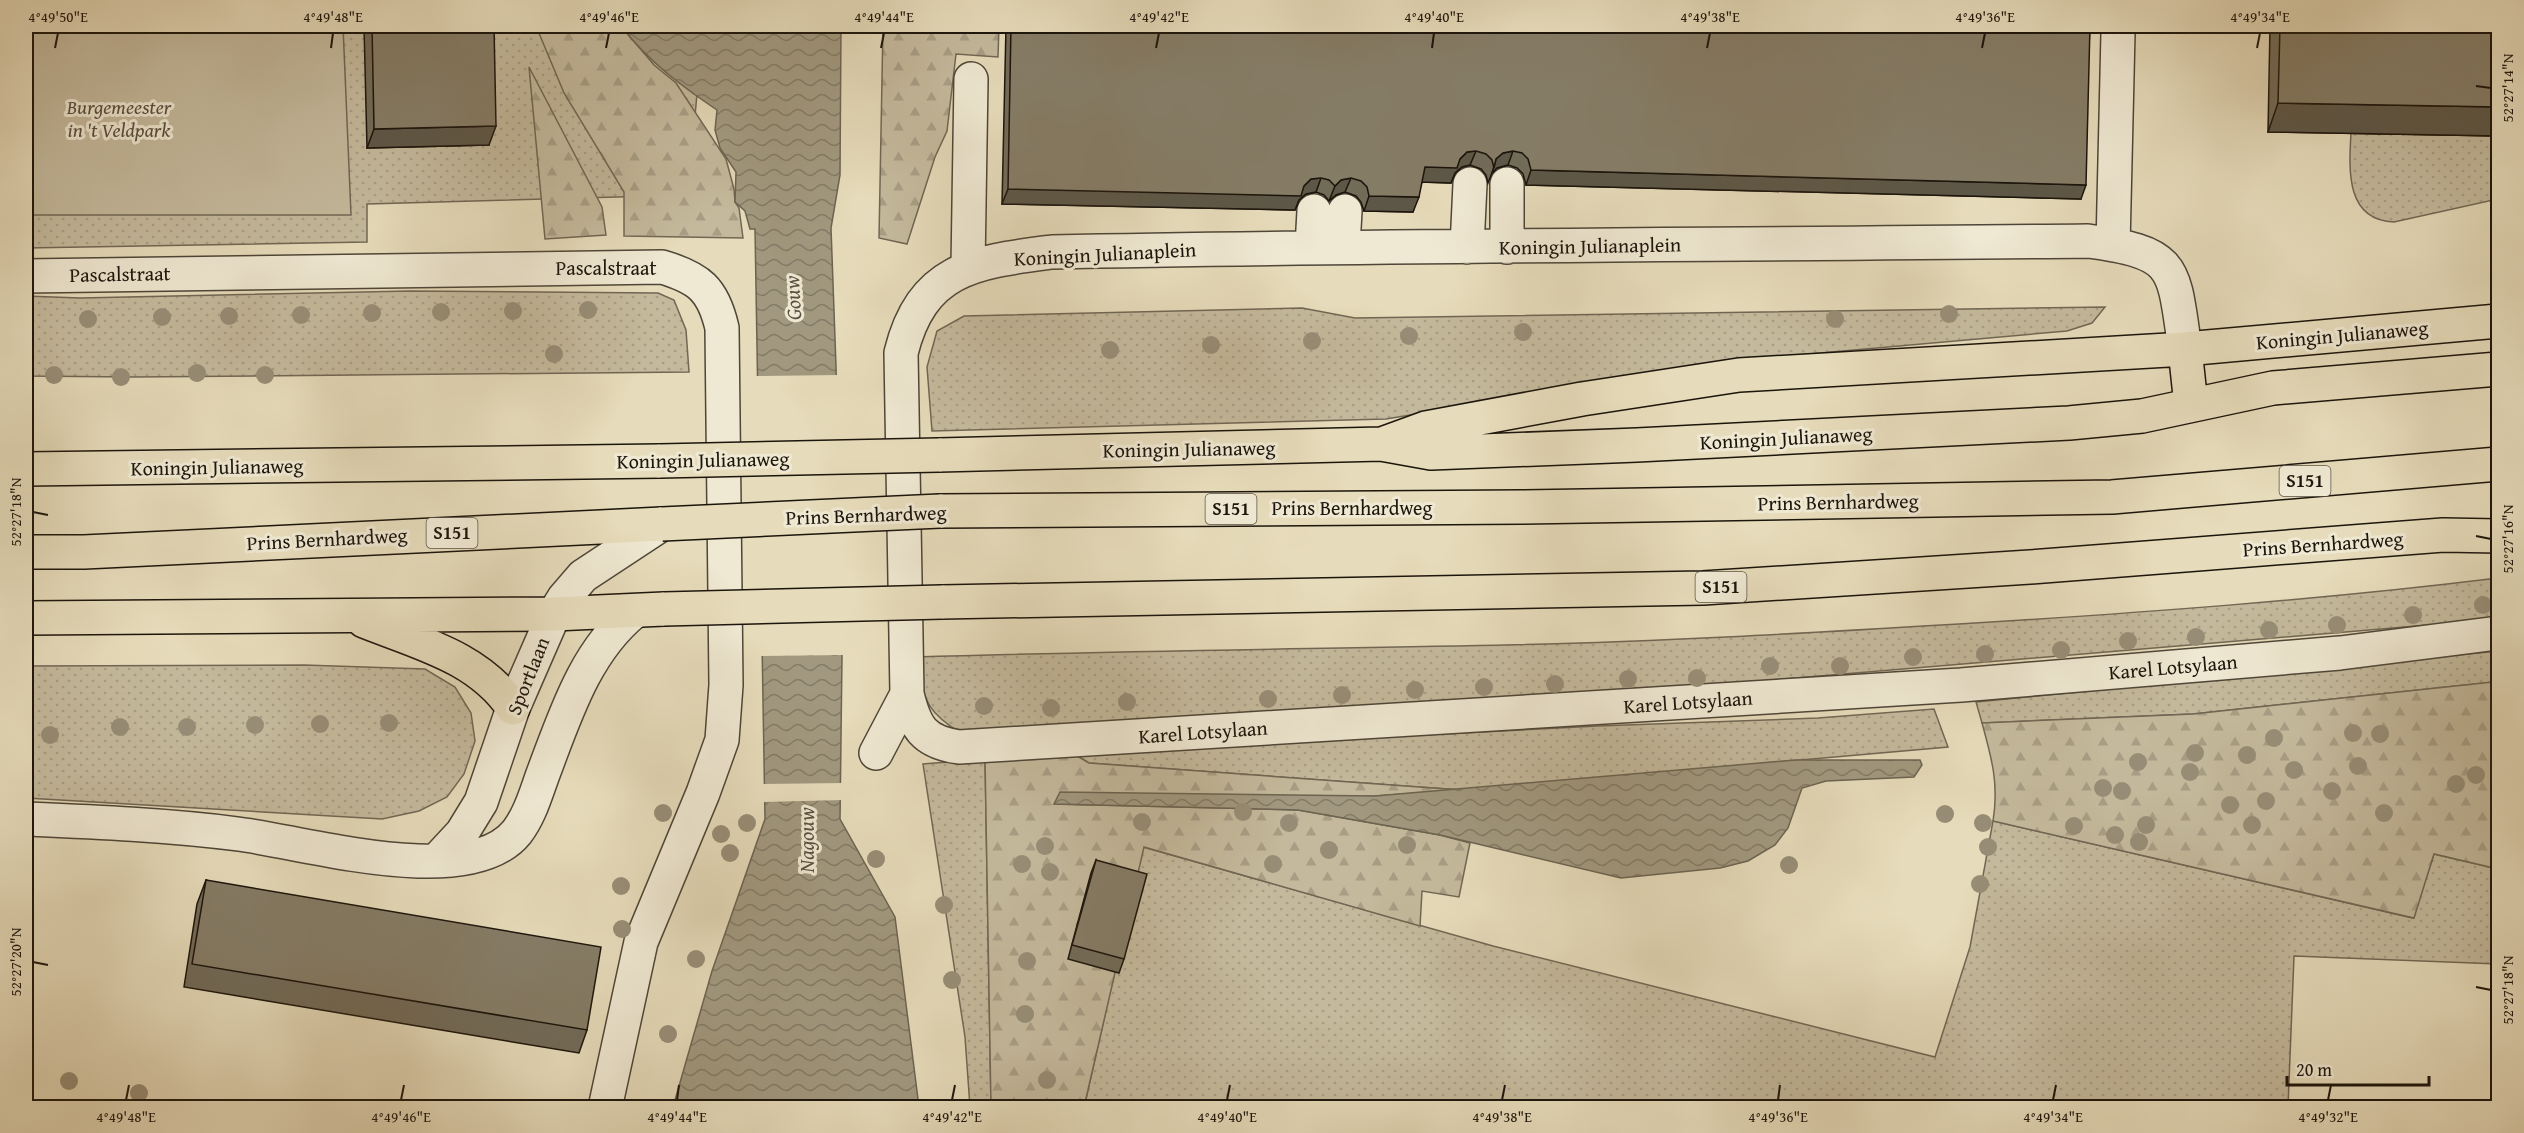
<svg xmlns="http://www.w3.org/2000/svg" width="2524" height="1133" font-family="'Gentium Book Plus',serif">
	<defs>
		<pattern id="grass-dots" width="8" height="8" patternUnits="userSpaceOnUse" patternTransform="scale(1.5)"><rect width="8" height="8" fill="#c4b99c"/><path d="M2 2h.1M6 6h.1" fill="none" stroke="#a89e85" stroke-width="1.8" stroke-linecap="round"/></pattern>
		<pattern id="forest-firs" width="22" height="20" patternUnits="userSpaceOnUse" patternTransform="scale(1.5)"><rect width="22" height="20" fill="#c4b99c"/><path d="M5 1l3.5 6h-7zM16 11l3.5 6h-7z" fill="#a89e85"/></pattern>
		<pattern id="water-waves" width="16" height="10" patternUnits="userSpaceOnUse" patternTransform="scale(1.5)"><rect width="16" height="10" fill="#a1987f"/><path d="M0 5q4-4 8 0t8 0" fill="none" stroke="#827b66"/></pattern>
	</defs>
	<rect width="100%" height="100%" fill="#e6dbba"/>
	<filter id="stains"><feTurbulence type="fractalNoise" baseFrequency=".00333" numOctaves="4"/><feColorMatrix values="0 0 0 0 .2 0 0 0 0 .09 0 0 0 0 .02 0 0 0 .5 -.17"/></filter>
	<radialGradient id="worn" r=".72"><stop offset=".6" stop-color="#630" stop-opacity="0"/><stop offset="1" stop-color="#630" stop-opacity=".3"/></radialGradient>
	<path fill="url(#grass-dots)" stroke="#706754" stroke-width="1.5" d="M26 26H703L688 195 367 204V242L26 248Z
		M2351 133 2498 136V199L2394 222C2345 220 2349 169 2351 133Z
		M410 291 658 293 674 300 686 330 689 372 133 377 26 376V296L80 298Z
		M2105 307 2092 323 2067 331 1753 359 1386 419 932 431 927 367 937 331 964 316 1302 308 1355 318Z
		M2498 578V618L2488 620 1747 682 961 733C923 710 925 698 915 657 1112 651 1308 649 1505 645 1656 642 1808 633 1959 624 2139 613 2319 600 2498 578Z
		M2498 651V685L2493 682 2193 714 1982 723 1976 702Z
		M304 665 425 669 455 687 471 713 475 741 464 774 447 797 419 811 382 819 26 798V666Z
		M1934 709 1948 747 1461 790 1089 763 1072 753 1598 726 1818 718Z
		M985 759 991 1107H970L965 1037 923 764Z
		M1993 821 2413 918 2434 854 2498 869V964L2294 956 2288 1107 1084 1108 1143 847 1493 946 1935 1057 1970 947Z"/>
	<path fill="url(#forest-firs)" stroke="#706754" stroke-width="1.5" d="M536 26H621L654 65 676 83 726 159 734 189 735 202 739 208 743 238 624 236V192L564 93Z
		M883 26H999L998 57 956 54 947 131 935 157 907 244 879 238Z
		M529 67 602 207 606 235 545 239Z
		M2493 682 2498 685V869L2434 854 2414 918 1993 821C1999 785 1992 759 1982 723L2193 714Z
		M1072 753 1089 763 1461 790 1375 796 1054 804 1298 810 1440 835 1470 843 1459 897 1422 891 1420 926 1144 847 1084 1107H991L985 759Z"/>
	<path fill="#c4b99c" stroke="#706754" stroke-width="1.5" d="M26 26H343L351 215H26Z"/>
	<path fill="url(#water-waves)" stroke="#6c6451" stroke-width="1.5" d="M621 26H841L840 175 831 228 836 366 842 656 840 819 895 917 919 1107H673L712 971 765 819 755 229H750L745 211 735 202 736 172 720 148 715 130 717 110C680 85 648 61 621 26Z
		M1795 760H1920L1922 765 1914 777 1826 781 1802 788 1788 828 1775 845 1748 861 1720 868 1621 878 1440 835 1298 810 1054 804 1060 792 1375 796Z"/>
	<path fill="#e6dbba" d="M840 375 845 655 759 656 755 376Z
		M844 783V800L763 802 762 784Z"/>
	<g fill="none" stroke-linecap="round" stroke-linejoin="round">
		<defs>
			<path id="minor" d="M2113 245 2118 33
				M1343 246 1345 211
				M1312 247 1314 211
				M1467 247 1470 184
				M1507 247V184
				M968 267 971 79
				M26 276 662 267C699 278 713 289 722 328L726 685 722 740 703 793 641 942 605 1108
				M2185 349C2173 266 2178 253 2088 241 1743 245 1397 245 1052 252 976 262 922 267 901 353L907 694C915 727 923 742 959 747L1961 685 2340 653 2498 633
				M876 753 907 694
				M26 819C96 822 167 825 238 834 304 842 469 892 517 832 530 815 536 793 543 774 565 716 585 651 635 611
				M436 861 462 833 481 802 513 708 554 614 564 598 583 576 662 524"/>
			<path id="major" d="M2185 349 2191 405
				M1382 444 1426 428 1582 399 1739 375 2185 349 2498 321
				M939 455 1381 444 1431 453 1637 445 2069 423 2142 416 2273 388 2498 369
				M26 469 660 461
				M940 511 1522 507 2112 497 2498 464
				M26 552H84L662 524
				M942 602 1703 588 2030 567 2443 535 2498 536
				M26 618 554 614 664 609
				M364 621C419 643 479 657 513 708"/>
		</defs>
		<use href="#minor" stroke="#4e4638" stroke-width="36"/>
		<use href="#major" stroke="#1c150c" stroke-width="36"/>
		<use href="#minor" stroke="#efe8d2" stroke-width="33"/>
		<use href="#major" stroke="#e6dbba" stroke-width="33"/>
		<defs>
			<path id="major-bridge" d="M660 461 939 455
				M662 524 940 511
				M664 609 942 602"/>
		</defs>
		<use href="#major-bridge" stroke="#1c150c" stroke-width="36" stroke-linecap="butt"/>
		<use href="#major-bridge" stroke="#e6dbba" stroke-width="33"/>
	</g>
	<g fill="#978d76">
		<circle cx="588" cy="310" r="9"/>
		<circle cx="513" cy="311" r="9"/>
		<circle cx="441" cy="312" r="9"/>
		<circle cx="372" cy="313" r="9"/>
		<circle cx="1949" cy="314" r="9"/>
		<circle cx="301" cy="315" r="9"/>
		<circle cx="229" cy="316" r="9"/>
		<circle cx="162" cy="317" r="9"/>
		<circle cx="88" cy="319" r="9"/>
		<circle cx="1835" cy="319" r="9"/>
		<circle cx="1523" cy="332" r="9"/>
		<circle cx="1409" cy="336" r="9"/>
		<circle cx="1312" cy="341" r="9"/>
		<circle cx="1211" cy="345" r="9"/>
		<circle cx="1110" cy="350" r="9"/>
		<circle cx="554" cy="354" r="9"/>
		<circle cx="197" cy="373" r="9"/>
		<circle cx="54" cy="375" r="9"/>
		<circle cx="265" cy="375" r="9"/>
		<circle cx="121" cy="377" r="9"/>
		<circle cx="2483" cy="605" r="9"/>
		<circle cx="2413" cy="615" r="9"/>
		<circle cx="2337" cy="625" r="9"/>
		<circle cx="2269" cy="630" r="9"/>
		<circle cx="2196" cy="637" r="9"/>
		<circle cx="2128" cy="641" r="9"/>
		<circle cx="2061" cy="650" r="9"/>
		<circle cx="1985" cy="654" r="9"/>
		<circle cx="1913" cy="657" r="9"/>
		<circle cx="1770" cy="666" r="9"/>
		<circle cx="1840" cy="666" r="9"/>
		<circle cx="1697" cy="678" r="9"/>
		<circle cx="1628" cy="679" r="9"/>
		<circle cx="1555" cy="684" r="9"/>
		<circle cx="1484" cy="687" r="9"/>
		<circle cx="1415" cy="690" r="9"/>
		<circle cx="1342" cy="695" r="9"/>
		<circle cx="1268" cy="699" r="9"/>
		<circle cx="1127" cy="702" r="9"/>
		<circle cx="984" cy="706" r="9"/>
		<circle cx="1051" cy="708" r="9"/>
		<circle cx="389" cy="723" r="9"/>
		<circle cx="320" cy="724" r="9"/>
		<circle cx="255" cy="725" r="9"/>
		<circle cx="120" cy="727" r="9"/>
		<circle cx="187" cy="727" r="9"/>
		<circle cx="2353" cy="733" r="9"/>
		<circle cx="2380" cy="734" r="9"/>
		<circle cx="50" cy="735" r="9"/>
		<circle cx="2274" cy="738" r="9"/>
		<circle cx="2195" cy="753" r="9"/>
		<circle cx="2247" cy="755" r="9"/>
		<circle cx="2138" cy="762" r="9"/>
		<circle cx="2358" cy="766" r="9"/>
		<circle cx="2294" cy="770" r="9"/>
		<circle cx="2190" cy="772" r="9"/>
		<circle cx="2476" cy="775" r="9"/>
		<circle cx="2456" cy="784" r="9"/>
		<circle cx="2103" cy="788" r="9"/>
		<circle cx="2122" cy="791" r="9"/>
		<circle cx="2332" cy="791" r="9"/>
		<circle cx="2266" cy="801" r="9"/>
		<circle cx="2230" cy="805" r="9"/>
		<circle cx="1243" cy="812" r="9"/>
		<circle cx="663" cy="813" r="9"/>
		<circle cx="2384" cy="813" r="9"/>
		<circle cx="1945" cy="814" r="9"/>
		<circle cx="1142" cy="822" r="9"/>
		<circle cx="747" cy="823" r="9"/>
		<circle cx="1289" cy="823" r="9"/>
		<circle cx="1983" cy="823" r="9"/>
		<circle cx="2146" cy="825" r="9"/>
		<circle cx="2252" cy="825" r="9"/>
		<circle cx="2074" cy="826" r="9"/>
		<circle cx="721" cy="834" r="9"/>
		<circle cx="2115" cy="835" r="9"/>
		<circle cx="2139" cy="842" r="9"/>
		<circle cx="1407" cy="845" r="9"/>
		<circle cx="1045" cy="846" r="9"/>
		<circle cx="1988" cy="847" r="9"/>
		<circle cx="1329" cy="850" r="9"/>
		<circle cx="730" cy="853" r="9"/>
		<circle cx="876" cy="859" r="9"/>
		<circle cx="1022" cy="864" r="9"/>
		<circle cx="1273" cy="864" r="9"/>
		<circle cx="1789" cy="865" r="9"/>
		<circle cx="1050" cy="872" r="9"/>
		<circle cx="1980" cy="884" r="9"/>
		<circle cx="621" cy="886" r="9"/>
		<circle cx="944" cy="905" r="9"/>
		<circle cx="622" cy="929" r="9"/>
		<circle cx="696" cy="959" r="9"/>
		<circle cx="1027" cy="961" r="9"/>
		<circle cx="952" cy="980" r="9"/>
		<circle cx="1025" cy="1014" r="9"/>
		<circle cx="668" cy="1034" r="9"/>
		<circle cx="1047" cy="1080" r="9"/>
		<circle cx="69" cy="1081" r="9"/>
		<circle cx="139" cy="1093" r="9"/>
	</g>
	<path fill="#726b58" stroke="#1c150c" stroke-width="1.5" d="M364 26H494L489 145 367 148Z
		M1006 26H2090L2081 199 1526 185 1523 174 1517 168 1508 165 1497 168 1492 173 1488 183 1486 175 1481 169 1470 165 1462 167 1455 173 1451 183 1422 182 1413 212 1364 211 1361 202 1356 196 1345 192 1336 195 1329 201 1324 195 1316 192 1306 194 1299 200 1295 210 1002 204Z
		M2270 26H2499V136L2268 132Z
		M1096 860 1124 959 1119 973 1068 959 1091 873Z
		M206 880 587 1030 579 1053 184 987 197 904Z"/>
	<path fill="#5d5747" stroke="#1c150c" stroke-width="1.5" d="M2278 103 2499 107V136L2268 132Z
		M496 126 489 145 367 148 374 129Z
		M1476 151 1470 165 1462 167 1455 173 1451 183 1419 182 1425 167 1460 159 1467 152Z
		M1513 151 1508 165 1497 168 1492 173 1496 159 1503 153Z
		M1531 170 2086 185 2081 199 1526 185Z
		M1321 178 1316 192 1306 194 1299 200 1295 210 1002 204 1008 189 1304 186 1311 179Z
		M1351 178 1345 192 1336 195 1329 201 1335 186 1341 180Z
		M1369 196 1419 197 1413 212 1364 211Z"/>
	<path fill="#857c66" stroke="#1c150c" stroke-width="1.5" d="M372 26H494L496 126 374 129Z
		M1011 26H2090L2086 185 1531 170 1528 159 1522 153 1513 151 1503 153 1496 159 1494 168 1492 160 1486 154 1476 151 1467 152 1460 159 1457 168 1425 167 1419 197 1369 196 1367 187 1361 181 1351 178 1341 180 1335 186 1329 180 1321 178 1311 179 1304 186 1301 196 1008 189Z
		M2280 26H2499V107L2278 103Z
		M1096 860 1147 874 1124 959 1072 945Z
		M206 880 601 947 587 1030 192 964Z"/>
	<path fill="none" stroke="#1c150c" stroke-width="2" d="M55 48 58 33M331 48 333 33M606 48 609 33M881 48 884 33M1156 48 1159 33M1432 48 1434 33M1707 48 1710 33M1982 48 1985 33M2257 48 2260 33M2476 86 2491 88M33 512 48 515M2476 536 2491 539M33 962 48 965M2476 987 2491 990M126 1100 129 1085M401 1100 404 1085M677 1100 679 1085M952 1100 955 1085M1227 1100 1230 1085M1502 1100 1505 1085M1778 1100 1780 1085M2053 1100 2056 1085M2328 1100 2331 1085"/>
	<g text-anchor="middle" stroke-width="6" stroke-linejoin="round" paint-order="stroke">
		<g fill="#efe8d2" stroke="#5b5447" stroke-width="1.5">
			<rect x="2279.5" y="466" width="51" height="30" rx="4.5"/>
			<rect x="1205.5" y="494" width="51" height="30" rx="4.5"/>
			<rect x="426.5" y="518" width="51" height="30" rx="4.5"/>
			<rect x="1695.5" y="572" width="51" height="30" rx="4.5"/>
		</g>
		<g font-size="18" font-weight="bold" fill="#1c150c">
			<text x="2305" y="487">S151</text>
			<text x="1231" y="515">S151</text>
			<text x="452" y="539">S151</text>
			<text x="1721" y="593">S151</text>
		</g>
		<g font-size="20" font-style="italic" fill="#574e3e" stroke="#efe8d2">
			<text x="119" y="114">Burgemeester<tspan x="119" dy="23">in 't Veldpark</tspan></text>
		</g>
		<g font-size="20" fill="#1c150c" stroke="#efe8d2">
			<text transform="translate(1590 246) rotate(-1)" y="7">Koningin Julianaplein</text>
			<text transform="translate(1105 254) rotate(-3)" y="7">Koningin Julianaplein</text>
			<text x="606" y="275">Pascalstraat</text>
			<text transform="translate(120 274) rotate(-1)" y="7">Pascalstraat</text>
			<text transform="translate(2342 335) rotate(-5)" y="7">Koningin Julianaweg</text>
			<text transform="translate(1786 438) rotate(-3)" y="7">Koningin Julianaweg</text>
			<text transform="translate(1189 449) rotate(-1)" y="7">Koningin Julianaweg</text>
			<text transform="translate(703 460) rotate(-1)" y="7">Koningin Julianaweg</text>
			<text transform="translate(217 467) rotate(-1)" y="7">Koningin Julianaweg</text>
			<text transform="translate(1838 502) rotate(-1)" y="7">Prins Bernhardweg</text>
			<text x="1352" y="515">Prins Bernhardweg</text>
			<text transform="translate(866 515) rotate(-2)" y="7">Prins Bernhardweg</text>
			<text transform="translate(327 539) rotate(-3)" y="7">Prins Bernhardweg</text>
			<text transform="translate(2323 544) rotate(-4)" y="7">Prins Bernhardweg</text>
			<text transform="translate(2173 667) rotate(-5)" y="7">Karel Lotsylaan</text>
			<text transform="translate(528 676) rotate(-68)" y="7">Sportlaan</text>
			<text transform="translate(1688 702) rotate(-4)" y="7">Karel Lotsylaan</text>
			<text transform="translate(1203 732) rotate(-4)" y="7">Karel Lotsylaan</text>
		</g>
		<g font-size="21" font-style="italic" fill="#585040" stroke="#efe8d2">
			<text transform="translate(793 298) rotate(-93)" y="7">Gouw</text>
			<text transform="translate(807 840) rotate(-90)" y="7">Nagouw</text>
		</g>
	</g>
	<rect width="2524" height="1133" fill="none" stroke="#e6dbba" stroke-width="66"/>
	<path d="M2287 1076v9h142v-9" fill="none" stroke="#1c150c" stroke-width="3"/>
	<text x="2296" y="1076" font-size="18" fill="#1c150c" stroke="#efe8d2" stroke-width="4.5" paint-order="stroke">20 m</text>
	<rect x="33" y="33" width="2458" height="1067" fill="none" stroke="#1c150c" stroke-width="2"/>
	<g font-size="15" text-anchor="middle" fill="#1c150c">
		<text x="58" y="22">4°49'50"E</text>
		<text x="333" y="22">4°49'48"E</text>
		<text x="609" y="22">4°49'46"E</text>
		<text x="884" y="22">4°49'44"E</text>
		<text x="1159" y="22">4°49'42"E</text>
		<text x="1434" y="22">4°49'40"E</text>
		<text x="1710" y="22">4°49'38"E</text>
		<text x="1985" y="22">4°49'36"E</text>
		<text x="2260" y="22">4°49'34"E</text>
		<text transform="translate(2508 88) rotate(-90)" y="5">52°27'14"N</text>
		<text transform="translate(16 512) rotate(-90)" y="5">52°27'18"N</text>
		<text transform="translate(2508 539) rotate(-90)" y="5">52°27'16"N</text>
		<text transform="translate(16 962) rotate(-90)" y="5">52°27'20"N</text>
		<text transform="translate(2508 990) rotate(-90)" y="5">52°27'18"N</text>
		<text x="126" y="1122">4°49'48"E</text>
		<text x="401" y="1122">4°49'46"E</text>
		<text x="677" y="1122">4°49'44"E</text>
		<text x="952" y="1122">4°49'42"E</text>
		<text x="1227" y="1122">4°49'40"E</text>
		<text x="1502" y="1122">4°49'38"E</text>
		<text x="1778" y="1122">4°49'36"E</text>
		<text x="2053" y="1122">4°49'34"E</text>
		<text x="2328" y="1122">4°49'32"E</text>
	</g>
	<rect width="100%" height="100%" filter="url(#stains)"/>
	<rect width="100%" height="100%" fill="url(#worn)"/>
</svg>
